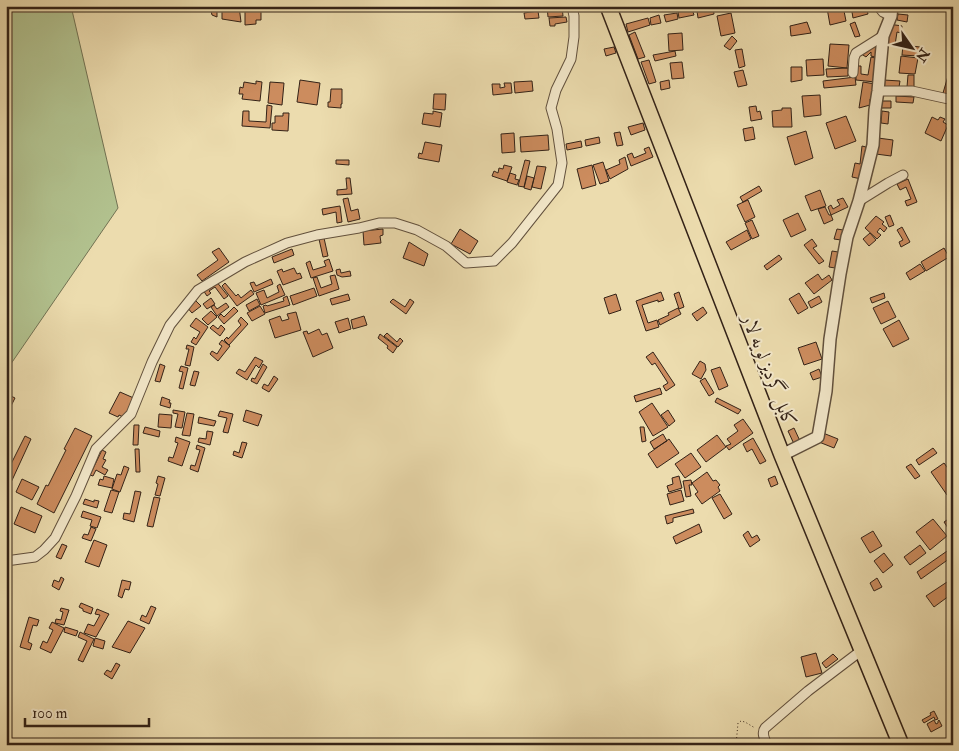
<svg xmlns="http://www.w3.org/2000/svg" width="959" height="751" font-family="'IM FELL Double Pica',Amiri,serif">
	<rect width="100%" height="100%" fill="#ecdcae"/>
	<filter id="stains"><feTurbulence type="fractalNoise" baseFrequency=".004" numOctaves="4"/><feColorMatrix values="0 0 0 0 .2 0 0 0 0 .09 0 0 0 0 .02 0 0 0 .5 -.17"/></filter>
	<radialGradient id="worn" r=".72"><stop offset=".6" stop-color="#630" stop-opacity="0"/><stop offset="1" stop-color="#630" stop-opacity=".3"/></radialGradient>
	<path fill="#b2c28f" stroke="#727253" d="M6 6H71L118 208 6 371Z"/>
	<path fill="#cc8c5e" stroke="#332217" d="M204 6H217V17L212 15 211 11 204 9Z
		M222 6H239L241 22 222 19Z
		M242 6H261V20H256V24L245 25V9H242Z
		M547 6H562L563 16 548 17Z
		M708 6H713L714 14 698 18 697 11 708 9Z
		M834 6H843L846 21 830 25 827 8Z
		M851 6H866L868 14 853 18Z
		M692 9 694 15 679 18 678 12Z
		M538 11 539 18 525 19 524 13Z
		M677 13 678 19 666 22 664 15Z
		M731 13 735 33 721 36 717 16Z
		M898 14 908 15 907 22 897 20Z
		M659 15 661 23 651 25 650 18Z
		M566 17 567 22 555 24V26H550L549 18Z
		M648 18 650 25 628 32 626 24Z
		M807 22 811 33 791 36 790 26Z
		M855 22 860 36 855 37 850 24Z
		M889 24 902 26 901 33 897 32 895 45 886 43Z
		M635 32 645 57 638 59 629 35Z
		M682 33 683 50 669 51 668 34Z
		M732 36 737 41 730 50 724 46Z
		M874 43 882 45 879 58 871 56V52L866 57 860 53Z
		M830 44 849 45 847 68 828 66Z
		M903 45 920 47 918 56 902 55Z
		M614 47 616 53 606 56 604 49Z
		M742 49 745 66 739 68 735 50Z
		M675 51 676 56 655 61 653 55Z
		M901 56 918 58 915 74 899 73Z
		M871 57 879 59 875 82 856 80V66H861V74L868 75Z
		M823 59 824 75 807 76 806 60Z
		M649 60 656 82 649 84 641 62Z
		M682 62 684 78 672 79 670 63Z
		M791 67H802V80L791 82Z
		M848 68V76L827 77 826 69Z
		M743 70 747 85 738 87 734 72Z
		M908 75H914V87H907Z
		M948 76 953 78V82L949 95 943 93Z
		M855 77 856 85 824 88 823 81Z
		M300 80 320 83 317 105 297 102Z
		M669 80 670 88 661 90 660 82Z
		M884 80 900 81 899 87H884Z
		M256 81 262 82 260 101 242 99 243 94H239L240 87 243 88 244 82 256 84Z
		M532 81 533 91 515 93 514 82Z
		M270 82 284 83 282 105 268 103Z
		M863 82 875 84 872 100 870 99V105L859 108Z
		M504 83H511L512 93 493 95 492 84H500V88L505 87Z
		M331 89H342V104H341V108L328 107V102H330Z
		M434 94H446L445 110 433 109Z
		M820 95 821 115 804 117 802 96Z
		M896 96 914 97 913 103 896 102Z
		M878 101H891V108H878Z
		M267 105 272 106 270 128 242 126 243 111H249V121L266 122Z
		M756 106 757 112 760 111 762 119 751 121 749 107Z
		M782 108H791L792 127H773L772 111 782 110Z
		M433 111 442 113 440 127 422 124 424 113 433 114Z
		M882 111 889 112 888 124 881 123Z
		M283 113H289L288 131 272 130V123H275V116H283Z
		M846 116 856 141 835 149 826 123Z
		M932 117 938 120 940 117 945 119 943 122 948 125 941 141 925 133Z
		M643 123 645 130 631 135 628 127Z
		M753 127 755 139 745 141 743 129Z
		M806 131 813 158 795 165 787 137Z
		M620 132 623 145 617 146 614 133Z
		M514 133 515 152 502 153 501 134Z
		M548 135 549 150 521 152 520 137Z
		M599 137 600 143 586 146 585 140Z
		M878 138 893 140 891 156 876 154Z
		M581 141 582 147 567 150 566 144Z
		M425 142 442 145 439 162 418 158 419 153 422 154Z
		M862 146 866 147 861 179 852 177 855 163 860 164Z
		M649 147 653 157 631 166 627 155 632 153 634 158 646 153 644 149Z
		M625 157 628 169 610 179 606 170 620 164 619 160Z
		M336 160H349V165L336 164Z
		M525 160 530 161 524 187 518 186Z
		M603 162 609 181 600 184 593 165Z
		M504 165 512 167 507 181 492 176 494 171 498 173 499 168 503 169Z
		M592 165 596 185 582 189 577 169Z
		M537 166 546 167 541 189 532 187Z
		M510 173 516 175 515 179 519 180 517 185 507 182Z
		M527 176 534 178 531 190 524 188Z
		M346 178H350L352 194 337 195V190L347 189Z
		M908 179 917 202 907 206 905 201 911 199 906 187 900 190 897 184Z
		M759 186 762 191 743 202 740 197Z
		M820 190 826 206 811 211 805 196Z
		M348 198 351 211 358 209 360 219 348 222 343 199Z
		M843 198 848 207 831 215 828 207 831 205 833 209 840 205 837 200Z
		M748 200 755 217 745 222 737 205Z
		M340 206 342 222 337 223 336 212 323 215 322 209Z
		M825 207 829 215H831L833 220 824 224 818 209Z
		M798 213 806 230 791 237 783 220Z
		M890 215 894 225 889 227 885 217Z
		M876 216 884 222 882 224 887 228 884 232 880 228 877 232 881 235 877 239 865 228Z
		M752 220 759 236 752 239 745 223Z
		M902 227 910 242 901 247 899 242 903 240 897 230Z
		M383 229V235L380 236 381 243 364 245 363 231Z
		M460 229 478 241 470 254 451 244Z
		M837 229 843 230 841 240 834 239Z
		M747 230 751 239 731 250 726 242Z
		M870 233 876 240 869 246 863 239Z
		M324 238 328 256 323 257 319 239Z
		M812 239 817 246 813 248 824 261 819 264 804 245Z
		M409 242 428 254 424 266 403 258Z
		M219 248 229 262 202 281 197 275 218 260 212 252Z
		M944 248 949 257 926 271 921 262Z
		M292 249 294 255 274 263 272 257Z
		M832 251 838 252 835 268 829 267Z
		M779 255 782 259 767 270 764 266Z
		M329 259 333 271 311 278 306 263 310 261 313 270 326 266 324 261Z
		M920 264 925 271 910 280 906 273Z
		M294 268 297 274 300 273 302 278 283 285 277 271 282 269 283 272Z
		M340 269 341 273 350 271 351 276 342 277 337 275 336 270Z
		M818 274 822 280 829 275 832 280 814 294 805 283Z
		M335 275 339 289 319 296 313 278 317 277 321 288 332 284 330 276Z
		M271 279 273 284 254 292 250 283 254 282 256 286Z
		M216 281 228 296 224 299 215 287 209 291 211 293 207 296 203 290Z
		M225 283 236 296 238 294 241 298 251 290 254 294 237 306 222 286Z
		M280 284 285 295 261 305 256 293 264 290 267 298 279 292 277 286Z
		M314 288 317 296 293 305 290 296Z
		M661 292 664 300 658 302V300L642 305 648 323 657 320 659 327 646 331 636 301Z
		M679 292 684 307 679 309 674 294Z
		M799 293 808 308 798 314 789 299Z
		M884 293 885 298 872 303 870 298Z
		M348 294 350 300 332 305 330 299Z
		M616 294 621 310 609 314 604 298Z
		M287 296 290 305 265 313 263 306 266 305 267 306 284 301 283 298Z
		M819 296 822 302 811 308 808 302Z
		M211 298 215 304 207 309 203 304Z
		M194 299 201 306 192 313 186 306Z
		M257 299 260 305 249 311 246 305Z
		M393 299 405 307 410 299 414 302 406 314 390 302Z
		M888 301 896 317 881 324 873 308Z
		M226 303 229 307 217 316 211 307 214 305 217 309Z
		M260 306 265 314 252 321 247 313Z
		M234 307 238 311 224 324 218 317 221 314 224 317Z
		M703 307 707 313 697 321 692 314Z
		M678 308 681 314 660 325 658 320 669 315 668 313Z
		M211 311 217 317 208 325 202 319Z
		M296 312 301 330 275 338 269 320 280 316 282 321 289 319 287 314Z
		M364 316 367 325 353 329 351 320Z
		M241 317 248 324 229 345 224 340 227 337 228 339 241 325 238 321Z
		M196 318 208 327 196 345 191 342 194 337 196 339 200 332 190 326Z
		M348 318 351 329 339 333 335 322Z
		M899 320 909 339 893 347 883 329Z
		M213 325 218 329 221 325 225 329 220 336 210 328Z
		M319 329 322 335 327 333 333 348 313 357 303 332 307 331 308 334Z
		M387 333 397 342 400 338 403 341 398 347 384 336Z
		M380 334 397 347 393 353 387 348 388 346 378 338Z
		M222 340 230 346 218 361 210 354 212 351 217 354 222 346 219 344Z
		M816 342 822 359 804 365 798 348Z
		M187 345 194 347 190 366 185 365 189 349H186Z
		M653 352 675 385 666 391 663 386 668 383 655 363 652 365 646 357Z
		M255 357 263 361 259 368 256 365 247 380 236 373 239 369 245 372Z
		M700 361 705 364 706 370 701 379 692 374Z
		M160 364 165 366 160 382 155 381Z
		M263 364 267 367 257 384 251 381 252 378 255 379Z
		M181 366 188 368 183 389 179 388 183 372 179 371Z
		M720 367 728 386 719 390 711 370Z
		M819 369 822 377 813 380 810 373Z
		M194 371 199 372 195 386 190 385Z
		M274 376 278 379 269 392 262 388 264 384 268 386Z
		M705 378 714 393 709 396 700 381Z
		M660 388 662 394 636 402 634 396Z
		M120 392 136 399 129 414 123 417 119 415 118 417 109 413Z
		M11 396 15 398 6 416V404Z
		M162 397 170 400 169 403H171L170 408 160 405Z
		M717 398 741 410 738 414 715 402Z
		M652 403 668 427 653 436 639 412Z
		M173 410 185 412 182 428 175 427 178 414 173 413Z
		M246 410 262 415 258 426 243 421Z
		M668 410 675 421 669 426 661 415Z
		M220 411 233 414 228 433 223 432 227 418 218 416Z
		M187 413 194 414 190 436 182 435Z
		M159 414 172 415 171 428 158 427Z
		M199 417 216 421 214 426 198 423Z
		M743 419 753 433 729 450 726 446 731 444 727 439 738 431 734 425Z
		M134 425H139L138 445H133Z
		M145 427 160 431 159 437 143 433Z
		M640 427H644L646 441 642 442Z
		M75 428 92 436 54 513 37 504 46 485 48 486 66 450 64 449Z
		M794 428 800 441 794 444 788 431Z
		M207 431 213 432 210 445 198 442 199 438 206 439Z
		M823 433 838 439 834 448 819 442Z
		M663 434 667 441 654 449 650 442Z
		M717 435 726 447 706 462 697 450Z
		M25 436 31 439 8 489 6 488V474Z
		M176 437 190 442 182 466 168 461 169 457 173 458 178 443 175 442Z
		M753 438 766 461 760 464 752 449 747 452 743 444Z
		M669 439 679 453 657 468 648 454Z
		M242 442 247 443 242 458 233 455 234 451 239 453Z
		M197 445 205 448 198 472 190 469 191 465 195 466 200 450 196 449Z
		M933 448 937 453 919 465 916 460Z
		M135 449H139L140 472H136Z
		M102 450 106 452 103 459 106 460 102 467 108 470 105 475 96 470 93 476 90 475Z
		M691 453 701 467 685 478 675 464Z
		M944 463 953 475V491L947 495 931 472Z
		M911 464 920 476 915 479 906 467Z
		M124 466 129 468 120 492 112 489 117 474 121 475Z
		M707 472 713 481 716 480 720 485 718 487 720 491 702 504 695 494 698 492 692 483Z
		M104 476 114 479 112 488 98 485 100 479 103 480Z
		M158 476 165 478 160 496 155 495 158 484 156 483Z
		M679 476 682 488 669 492 667 486 673 484 672 478Z
		M775 476 778 484 771 487 768 479Z
		M22 479 39 487 32 500 16 492Z
		M691 480 692 485H689L691 496 686 497 683 481Z
		M111 490 119 492 112 513 104 511Z
		M681 490 684 501 670 505 667 494Z
		M135 491 141 492 134 522 123 519 124 513 130 514Z
		M720 494 732 514 724 519 712 498Z
		M154 497 160 498 153 527 147 526Z
		M85 499 94 502V500L99 501 97 508 83 504Z
		M21 507 42 516 35 533 14 524Z
		M693 509 694 513 673 518V522L667 524 665 516Z
		M83 511 101 517 97 528 90 526 92 520 81 517Z
		M953 516V529L950 531 944 522Z
		M933 519 947 536 930 550 916 532Z
		M699 524 702 532 676 544 673 537Z
		M91 527 96 529 91 541 82 538 84 534 88 535Z
		M748 531 752 538 757 535 760 540 750 547 743 535Z
		M873 531 882 546 870 553 861 538Z
		M94 540 107 545 99 567 85 562Z
		M62 544 67 546 61 559 56 557Z
		M920 545 926 553 910 565 904 557Z
		M950 549 953 553V556L921 579 917 572Z
		M884 553 893 565 883 573 874 561Z
		M61 577 64 579 59 590 52 586 54 580 59 582Z
		M877 578 882 587 874 591 870 583Z
		M953 578V593L934 607 926 596Z
		M122 580 131 582 129 590 125 589 122 598 118 596Z
		M81 603 93 608 91 614 83 611V609L79 607Z
		M151 606 156 608 149 624 140 620 142 615 146 617Z
		M61 608 69 610 64 625 55 623 56 619 61 620 63 612 60 611Z
		M97 609 109 614 96 637 84 633 88 624 94 626 100 615 95 614Z
		M29 617 39 620 37 626 33 625 28 642 32 644 30 650 20 647Z
		M128 621 145 628 130 653 112 647Z
		M52 622 64 628 51 653 40 648 43 641 47 643 53 630 49 628Z
		M65 627 78 631 76 636 64 632Z
		M80 632 94 639 83 662 78 660 87 641 78 637Z
		M95 638 105 641 103 649 93 646Z
		M816 653 822 673 806 677 801 657Z
		M833 654 838 659 826 668 822 663Z
		M116 663 120 665 112 679 104 674 107 670 111 672Z
		M934 711 938 719 935 720 934 717 924 723 922 720 931 715 930 713Z
		M934 720 936 724 938 723V721L939 720 942 726 931 732 927 724Z"/>
	<g fill="none" stroke-linecap="round" stroke-linejoin="round">
		<defs>
			<path id="minor" d="M878 6 883 12 891 16
				M853 73 854 58 856 53 883 36
				M878 91H912L953 100
				M859 201 888 183 903 175
				M6 561 35 557 44 550 55 538 76 496 96 449 131 414 152 362 170 325 198 290 245 262 287 243 317 235 359 228 379 223H395L417 230 446 246 466 263 494 261 512 243 558 185 562 163 557 129 551 108 556 90 571 59 574 37V16L572 6
				M767 745C765 740 761 733 765 728L808 691 862 650"/>
			<path id="tertiary" d="M782 455 818 437 826 391 830 339 840 274 847 237 859 201 873 145 875 110 878 91 883 36 891 16 892 6"/>
			<path id="trunk" d="M608 6 782 455 901 745"/>
		</defs>
		<use href="#minor" stroke="#61503d" stroke-width="11"/>
		<use href="#tertiary" stroke="#61503d" stroke-width="14"/>
		<use href="#trunk" stroke="#332217" stroke-width="18"/>
		<path stroke="#332217" stroke-width="1" stroke-dasharray="1 2.5" stroke-linecap="butt" d="M736 745 738 723 741 721 745 722 755 728"/>
		<use href="#minor" stroke="#f3e8ca" stroke-width="9"/>
		<use href="#tertiary" stroke="#f3e8ca" stroke-width="11"/>
		<use href="#trunk" stroke="#ecdcae" stroke-width="15"/>
	</g>
	<g text-anchor="middle" stroke-width="4" stroke-linejoin="round" paint-order="stroke">
		<g font-size="19" fill="#332217" stroke="#f3e8ca">
			<text transform="translate(770 370) rotate(69)" y="7">کابل گردیز لویه لار</text>
		</g>
	</g>
	<rect width="959" height="751" fill="none" stroke="#ecdcae" stroke-width="25"/>
	<rect x="8" y="8" width="944" height="736" fill="none" stroke="#332217" stroke-width="2.5"/>
	<rect x="12" y="12" width="934" height="726" fill="none" stroke="#332217"/>
	<g transform="translate(912 48) rotate(124)" stroke="#f3e8ca" stroke-width="4" paint-order="stroke">
	<path d="M0-4L9 19L0 12L-9 19Z" fill="#332217"/>
	<text y="-8" font-size="14" font-weight="bold" text-anchor="middle" fill="#332217">N</text>
	</g>
	<path d="M25 718v8h124v-8" fill="none" stroke="#332217" stroke-width="2.5"/>
	<text x="32" y="718" font-size="15" fill="#332217" stroke="#f3e8ca" stroke-width="4" paint-order="stroke">100 m</text>
	<rect width="100%" height="100%" filter="url(#stains)"/>
	<rect width="100%" height="100%" fill="url(#worn)"/>
</svg>
